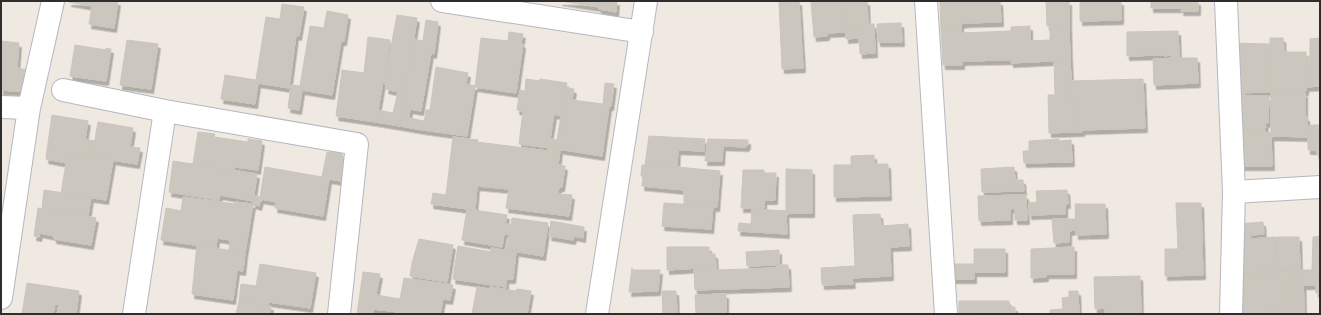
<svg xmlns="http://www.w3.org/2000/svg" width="1321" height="315" font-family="'IBM Plex Sans',sans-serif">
	<defs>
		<filter id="shadow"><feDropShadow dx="2.5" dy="4.5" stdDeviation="0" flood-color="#0004"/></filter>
	</defs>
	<rect width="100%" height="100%" fill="#efe9e1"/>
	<path fill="#cbc7bf" stroke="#cbc5ba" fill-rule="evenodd" filter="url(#shadow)" d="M69 1H118L114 28 89 24 92 6 69 2Z
		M560 1H617L616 12 599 9V7Z
		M779 1H799L803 68 782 69Z
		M825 1H845L846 32 827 33V36L814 37 811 2Z
		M845 1H867L868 24 846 25Z
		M940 1H1000L1001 22 965 23 961 24V28L941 29Z
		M1046 1H1069V24L1047 26Z
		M1080 1H1121V20L1080 21Z
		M1151 1H1198V11H1181L1182 8H1151Z
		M282 4 304 7 299 36 296 35 289 88 258 83 255 104 221 99 225 75 256 80 266 17 280 19Z
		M327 11 348 15 344 41H341L332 95 302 90 299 110 288 108 291 85 300 86 310 26 324 28Z
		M397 15 417 18 400 126 376 122 378 110 393 113 398 92 386 89 387 84H384Z
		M426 20 438 22 434 54 431 53 421 111 410 109 409 118 424 121 423 130 400 126 414 39 423 41Z
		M901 23 902 42H878L877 24Z
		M868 24H874L875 53 860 54 859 38 846 39V25Z
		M1069 24 1070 60 1011 63V60L962 61V65H943L941 29 961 28V33L1011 31V27L1030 26V41L1050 40V25Z
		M1178 31 1179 57H1172L1171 55 1164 56V55L1127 56V32Z
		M509 32 523 34 521 43 523 44 516 93 475 87 481 38 508 41Z
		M368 37 390 40 376 122 336 116 342 70 364 73Z
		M1270 38H1283L1284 52H1306V91L1271 92Z
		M1320 38V86L1306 87V58H1310V39Z
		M127 40 158 44 151 89 120 85Z
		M1 41 19 43 17 68 27 70 26 92 1 90Z
		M1234 43 1270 44 1271 92 1234 93Z
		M75 45 106 50V48L111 49 106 81 70 76Z
		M1179 58H1197L1198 83 1154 85 1153 59Z
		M1070 60 1074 132 1049 133 1048 95H1055L1054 61Z
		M436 67 468 73 466 84 475 86 467 136 423 130 426 110H430Z
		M526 79 540 81V79L567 83 558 149 519 144 523 111 517 110 520 90 525 91ZM554 114 561 116 557 140 550 139Z
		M1143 79 1145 128 1082 130V132H1074L1071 81Z
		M605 83 614 84 611 106H609L602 156 558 149 566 88 574 89 572 100 603 104Z
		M1244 92 1245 96H1269L1268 123H1265L1266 128 1235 129 1234 93Z
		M1271 93H1305V117H1307L1308 137 1271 136Z
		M52 115 88 121 85 139 95 141 92 157 47 150Z
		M98 122 133 128 130 147 140 148 137 164 92 157Z
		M1315 125H1320V155H1317L1316 150H1308V126Z
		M1235 130H1265L1266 133H1271L1272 166H1235Z
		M198 132 215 134 214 137 248 142V139L262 141 258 170 235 167 234 170 193 164Z
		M649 136 705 139 704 151 678 150 677 167 645 165Z
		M453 137 478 140 477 142 548 151V148L560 150 558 165 565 166 562 187H559L558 194 572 195 569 216 506 208 509 189 477 186 475 210 431 204 433 193 446 195Z
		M708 139 748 140V145L746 147 723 146 722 161H705Z
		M1059 139V141L1071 140 1072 162 1024 163 1023 151H1029V141Z
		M47 150 113 160 106 200 61 193 66 163 46 159Z
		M327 152 341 153 344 158 341 181 329 179 323 216 275 208 276 202 261 199 259 206 253 204 254 196 260 197 265 167 322 177Z
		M874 155V164H888L889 196 834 197V165H851V156Z
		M173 161 257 174 253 201 220 195 219 200 169 192Z
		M642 165 677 167 720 171 717 207 684 205V190L642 186 643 177 641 176Z
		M1014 167 1015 180H1023L1024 191 982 192 981 169Z
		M786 169 812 170V213H786Z
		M743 170H764V173H776L775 200H764V208H741Z
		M44 190 91 197 88 216 42 208Z
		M1067 190 1068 204H1065V214L1029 215V203L1037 202 1036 191Z
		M1026 195 1027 220H1015V208L1010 209V220L979 221 978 196Z
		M183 197 235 204V202L253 204 245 253 229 250 230 240 217 238 216 248 161 240 166 208 181 211Z
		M664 203 713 206 711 229 662 226Z
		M1176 203H1201L1203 275 1165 276V249H1178Z
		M1075 204H1105L1106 234 1076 235Z
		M38 208 96 218 91 245 54 239V236L40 233 39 237 34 236Z
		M467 209 507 215 505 224 511 225 512 218 548 223 543 256 506 250 509 234H504L502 247 462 240Z
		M752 209 786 211 787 234 738 231 739 223 751 224Z
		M880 214 881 226 908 224 909 246 890 247 891 276 852 278 853 284 822 285 821 268 855 266 853 215Z
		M1052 219H1075L1076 230 1069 231V242L1054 243Z
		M551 221 584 227 583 238 574 236 573 240 549 236Z
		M1263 222 1264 234 1250 235 1251 239 1275 237 1277 271 1240 273 1238 224Z
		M1320 236V270H1312L1313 237Z
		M1276 237H1299L1300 269H1277Z
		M419 239 453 245 447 282 410 276 412 263Z
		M197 245 245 253 243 271 237 270 233 300 192 294Z
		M458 246 491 252V248L516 252 513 279H506V287L453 279Z
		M667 247H709V254H715L716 267 667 270Z
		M1074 247V274H1046V277L1031 278V249Z
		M974 249H1005V272H974V279H952V264H974Z
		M779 250V265L747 266 746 252Z
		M260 264 316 273 310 308 268 302V306L239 301 241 284 256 286Z
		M776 265H788L789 287 695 290 694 269 716 267V270L777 268Z
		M632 268V270H660L658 291 629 292Z
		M1303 270H1320V293H1316V285H1303Z
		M1303 270 1304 311H1291L1290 271Z
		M1290 271 1291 311H1304V314H1265L1264 308H1282L1281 278 1257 279V272Z
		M363 272 380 274 376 295 400 299 404 278 453 285 450 300 443 299 440 314H398V312L373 309V314H357Z
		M1257 272V279L1281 278 1282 308H1264L1265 314H1241L1240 273Z
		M1140 276 1141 314H1105V308L1095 309 1094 277Z
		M27 283 79 291 76 314H57L59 304H55L53 314H22Z
		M477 287 489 289 490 287 516 291 517 289 531 291 527 314H472Z
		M662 291H676L677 314H663Z
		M1069 291H1078L1079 314H1050V310L1063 309 1062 298 1069 297Z
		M726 294V314H696L695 295Z
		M239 301 271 306 270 314H236Z
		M959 301H1009L1010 314 959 313Z
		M1009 307H1015V314H1010Z"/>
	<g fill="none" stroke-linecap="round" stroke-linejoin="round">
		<defs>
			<path id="minor" d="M442 1 642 32
				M926 1 946 314
				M1226 1 1234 192 1231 314
				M63 90 165 111 357 144 339 314
				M1 107 29 108
				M1234 192 1320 187
				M1 298 29 108 53 1
				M134 314 165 111
				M597 314 646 1"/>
		</defs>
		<use href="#minor" stroke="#b4b7c1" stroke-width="24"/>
		<use href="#minor" stroke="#fff" stroke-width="22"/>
	</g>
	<rect width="1321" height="315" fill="none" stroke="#2e2e2e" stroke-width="4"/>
</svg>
